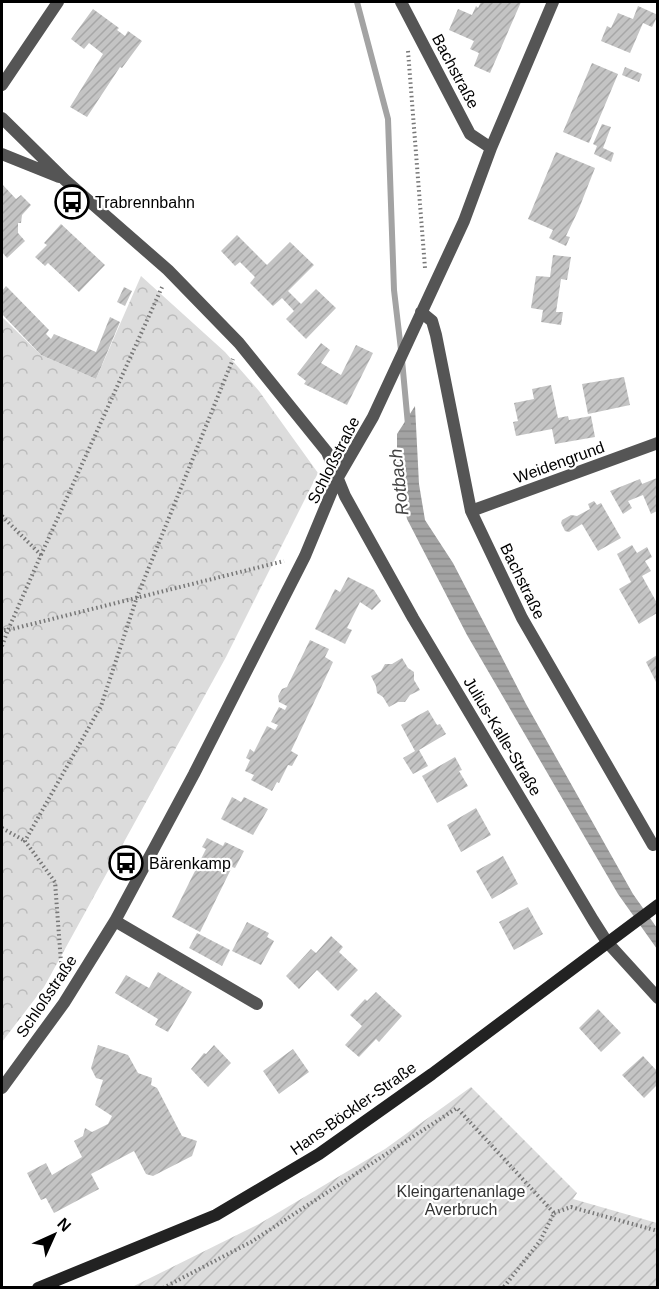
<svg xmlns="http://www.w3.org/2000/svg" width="659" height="1289" font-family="Helvetica,sans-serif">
	<defs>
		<pattern id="park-crowns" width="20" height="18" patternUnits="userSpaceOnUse" patternTransform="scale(1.5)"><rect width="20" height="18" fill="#dcdcdc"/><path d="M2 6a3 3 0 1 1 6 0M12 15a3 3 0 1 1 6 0" fill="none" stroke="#bbb"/></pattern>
		<pattern id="garden-furrows" width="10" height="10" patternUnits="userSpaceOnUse" patternTransform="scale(1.5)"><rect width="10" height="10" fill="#dcdcdc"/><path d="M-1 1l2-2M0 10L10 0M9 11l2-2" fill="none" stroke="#bbb"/></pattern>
		<pattern id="water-rules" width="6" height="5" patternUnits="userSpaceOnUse" patternTransform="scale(1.5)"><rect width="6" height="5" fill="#a3a3a3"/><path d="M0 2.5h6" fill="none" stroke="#8b8b8b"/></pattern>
		<pattern id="building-hatch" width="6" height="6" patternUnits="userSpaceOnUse" patternTransform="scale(1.5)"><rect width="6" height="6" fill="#c4c4c4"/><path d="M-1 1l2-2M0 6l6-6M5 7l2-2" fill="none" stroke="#a7a7a7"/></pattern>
	</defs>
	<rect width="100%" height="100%" fill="#fff"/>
	<path fill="url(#park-crowns)" d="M141 276 225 352 259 391 318 473 226 657 44 987 2 1042V317L41 355 96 379Z"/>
	<path fill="url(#garden-furrows)" d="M471 1087 577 1193 573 1199 657 1223V1287H132L259 1224 385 1149Z"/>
	<path fill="url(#water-rules)" d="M415 406 419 484 425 520 453 563 526 704 633 894 657 928V949L618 894 587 841 467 635 407 519 397 469V434Z"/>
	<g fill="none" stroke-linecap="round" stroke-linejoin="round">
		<path stroke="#a3a3a3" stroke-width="6" d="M357 2 388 119 394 290 401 350
			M402 360 408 425"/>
	</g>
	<path fill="url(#building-hatch)" d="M481 2H521L490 73 474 66 479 53 470 49 474 41 449 30 458 9 472 15 476 6 478 8Z
		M638 6 658 15 652 27 643 23 630 53 601 41 607 26 611 28 618 13 633 19Z
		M93 9 119 28 117 30 125 36 128 31 142 41 122 68 120 67 87 117 70 107 103 54 89 43 84 49 71 39Z
		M592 63 618 74 589 143 563 132Z
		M625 67 642 74 639 82 622 75Z
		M602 124 611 127 603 148 614 153 611 162 594 154 597 146 593 144Z
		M556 152 595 168 578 211 566 236 570 237 566 246 549 238 553 230 528 219Z
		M2 184 16 199 21 195 31 205 22 215 21 223H18V233L25 241 7 258 2 252Z
		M61 224 105 265 79 292 48 263 45 266 35 257 47 245 44 243Z
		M237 235 267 265 290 242 314 265 288 291 301 304 316 289 336 308 306 339 286 319 294 311 282 298 273 306 250 283 255 277 240 262 235 266 221 251Z
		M553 255 571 257 567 280 561 279 556 312H563L561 325 541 322 543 310 531 308 536 276 550 277Z
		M6 286 49 330 46 334 51 339 54 334 96 352 110 317 120 322 96 379 41 355 2 314V291Z
		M124 287 132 291 125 306 117 302Z
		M321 343 330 350 321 363 341 375 356 345 373 353 347 405 304 384 306 381 297 374Z
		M624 377 630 405 588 414 582 384Z
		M551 385 558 418 568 416 569 420 591 416 595 437 555 444 552 429 516 436 513 422 518 421 514 403 534 399 532 389Z
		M657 478V511L651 514 643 495 628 501 632 508 623 514 610 491 640 479 642 484Z
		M594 501 597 505 601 503 621 538 598 551 582 524 569 532 565 531 561 523 562 520 571 515 577 516 590 509 588 504Z
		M632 545 637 553 647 547 652 557 645 561 651 571 642 576 657 603V613L639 624 619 589 631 582 617 554Z
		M348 577 374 590 381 601 372 610 360 602 347 628 352 630 345 644 315 629 335 589 340 592Z
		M310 640 329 649 325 657 333 662 291 751 298 755 292 766 288 765 279 783 277 782 272 791 251 780 254 775 245 771 250 760 246 758 250 749 254 752 267 726 275 730 278 725 271 722 279 707 285 710 287 706 279 702 278 696 282 689 287 687Z
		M657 655V684L646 662Z
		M402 658 408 668 414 672V680L420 690 410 695 405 702H398L389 707 383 697 377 693 376 686 371 676 381 671 385 664H392Z
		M428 710 437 725 440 724 446 734 419 750 428 766 413 774 403 758 415 751 401 725Z
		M455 757 462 770 459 771 468 786 437 803 422 776Z
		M232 797 241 802 244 797 268 809 253 835 221 819Z
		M476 808 491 835 461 852 447 825Z
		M207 838 223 846 225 842 244 851 235 868 232 867 200 932 172 917 206 849 202 847Z
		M503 856 518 884 492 899 476 871Z
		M528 907 543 934 514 950 499 922Z
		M247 922 269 933 267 937 274 941 261 965 232 951Z
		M197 933 230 950 222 966 189 948Z
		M331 936 343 947 339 952 358 970 338 991 317 970 299 989 286 976 311 949 316 953Z
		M158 972 192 992 168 1032 155 1025 158 1019 115 993 126 975 149 988Z
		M376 992 402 1016 379 1042 376 1039 359 1057 345 1045 362 1026 350 1015 365 999 367 1001Z
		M598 1009 621 1033 601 1052 579 1028Z
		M98 1045 128 1055 138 1073 152 1078 151 1085 157 1088 182 1136 197 1141 192 1156 153 1176 146 1174 134 1151 91 1174 99 1189 54 1213 46 1198 41 1200 27 1173 46 1163 52 1175 82 1157 74 1141 83 1136 85 1128 92 1132 108 1124 112 1116 95 1105 103 1080 96 1078 91 1068Z
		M214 1045 231 1063 208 1087 191 1069 204 1053 206 1054Z
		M293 1049 309 1072 279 1094 263 1071Z
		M643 1056 657 1071V1085L644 1098 622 1075Z"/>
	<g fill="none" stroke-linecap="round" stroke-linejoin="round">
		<path stroke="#777" stroke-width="4" stroke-dasharray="1.5 3" stroke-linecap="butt" d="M408 51 425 268
			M2 516 41 555 8 630H2
			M41 555 163 285
			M2 646 8 630 284 561
			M2 828 25 841
			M62 976 55 882 25 841 101 706 137 597 233 359
			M554 1213 571 1207 658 1231
			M163 1288 251 1242 457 1108 554 1213 540 1241 503 1288"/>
		<path stroke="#555" stroke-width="12" d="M401 2 470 134 491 148
			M2 85 58 2
			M2 118 65 180 168 270 239 343 327 452 345 496 413 618 593 920 607 942 658 998
			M2 154 59 177
			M421 312 432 321 436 335 471 511 522 618 653 845
			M471 511 658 443
			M115 921 257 1004
			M2 1088 64 1003 115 921 194 774 305 556 337 479 373 417 464 221 491 148 553 2"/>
		<path stroke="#222" stroke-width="12" d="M38 1288 216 1215 319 1154 432 1074 658 905"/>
	</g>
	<defs>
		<symbol id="bus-ring" viewBox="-11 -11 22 22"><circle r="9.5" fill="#fff" stroke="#000" stroke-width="1.5"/><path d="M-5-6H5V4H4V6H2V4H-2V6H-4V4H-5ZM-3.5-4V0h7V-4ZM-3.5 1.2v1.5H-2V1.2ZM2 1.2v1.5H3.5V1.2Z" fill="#000"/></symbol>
	</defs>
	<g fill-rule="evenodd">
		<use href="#bus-ring" x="53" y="183" width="38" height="38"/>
		<use href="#bus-ring" x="107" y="844" width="38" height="38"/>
	</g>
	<g text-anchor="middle" stroke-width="4.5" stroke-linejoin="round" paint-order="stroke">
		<g font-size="16" fill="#000" stroke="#fff">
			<text transform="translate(456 71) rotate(62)" y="6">Bachstraße</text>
			<text transform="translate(333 460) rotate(-63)" y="6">Schloßstraße</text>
			<text transform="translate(559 462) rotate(-20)" y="6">Weidengrund</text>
			<text transform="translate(523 581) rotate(64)" y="6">Bachstraße</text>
			<text transform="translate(503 736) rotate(59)" y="6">Julius-Kalle-Straße</text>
			<text transform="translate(46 996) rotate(-56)" y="6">Schloßstraße</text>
			<text transform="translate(353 1108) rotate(-35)" y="6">Hans-Böckler-Straße</text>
		</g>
		<g font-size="16" fill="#000" stroke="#fff" text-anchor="start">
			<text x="95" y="208">Trabrennbahn</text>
			<text x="149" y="869">Bärenkamp</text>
		</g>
		<g font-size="16" fill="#333" stroke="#fff">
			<text x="461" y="1197">Kleingartenanlage<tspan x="461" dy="18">Averbruch</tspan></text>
		</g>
		<g font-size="18" font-style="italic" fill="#444" stroke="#fff">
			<text transform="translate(399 482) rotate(-96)" y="6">Rotbach</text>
		</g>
	</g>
	<rect width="659" height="1289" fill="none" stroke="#000000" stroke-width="6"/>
	<g transform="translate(54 1235) rotate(45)" stroke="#ffffff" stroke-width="4.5" paint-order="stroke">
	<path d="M0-4.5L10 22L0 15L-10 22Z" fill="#000000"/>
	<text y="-9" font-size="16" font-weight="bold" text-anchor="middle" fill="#000000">N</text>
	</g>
</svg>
